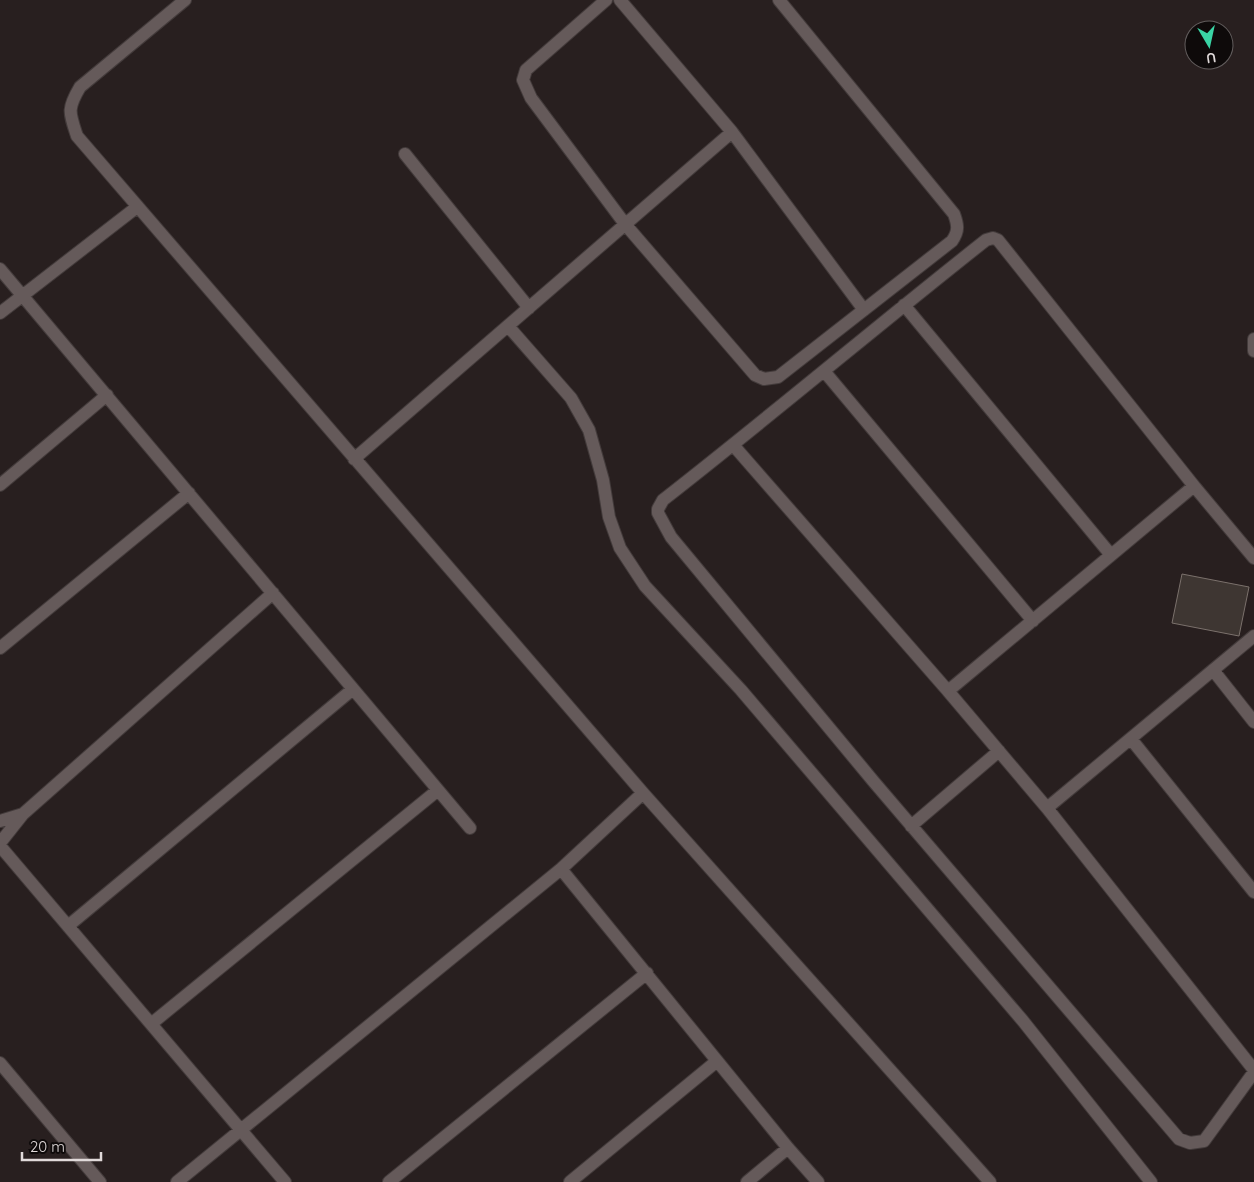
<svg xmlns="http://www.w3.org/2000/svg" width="1254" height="1182" font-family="Quicksand,sans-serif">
	<rect width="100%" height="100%" fill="#281f1f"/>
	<path fill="#3e3632" stroke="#7b716c" d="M1182 574 1249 587 1239 636 1172 623Z"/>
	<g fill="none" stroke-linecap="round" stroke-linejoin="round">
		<defs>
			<path id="minor" d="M185 0 80 87C67 109 69 112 77 136L643 793 990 1182
				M606 0 526 70 523 80 531 98 625 224 755 375 764 379 778 377 952 241C959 231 958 225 954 214L779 0
				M620 0 732 132 864 310
				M405 154 529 308
				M0 269 470 828
				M904 305 1111 555
				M0 313 137 207
				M508 326 571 398 589 430 603 480 609 517 620 548 645 586 741 690 1023 1021 1151 1182
				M1254 339V351
				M824 371 1033 621
				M734 446 948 691
				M354 459 732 132
				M0 485 107 395
				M1194 486 998 240 993 238 986 240C877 326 772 415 663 500L658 509V513L671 537 874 782 1179 1139 1190 1143 1204 1141 1254 1072
				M1254 558 1194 486 948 691 1047 808 1254 1070
				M0 648 189 493
				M1213 670 1254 722
				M1131 739 1254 892
				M1047 808 1254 636
				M23 814 273 593
				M0 821 23 814 0 843
				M911 826 999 751
				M0 846 285 1182
				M561 869 788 1148 818 1182
				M68 926 353 689
				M151 1024 438 790
				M0 1063 100 1182
				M177 1182 561 869 643 793
				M389 1182 647 973
				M570 1182 717 1061
				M747 1182 788 1148"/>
		</defs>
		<use href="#minor" stroke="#433b3b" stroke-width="14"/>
		<use href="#minor" stroke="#655a5a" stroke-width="12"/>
	</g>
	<g transform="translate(1209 45) rotate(171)"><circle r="24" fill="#0e0a0a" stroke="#625d5d"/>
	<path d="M0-4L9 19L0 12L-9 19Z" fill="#3ad4a5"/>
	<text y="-8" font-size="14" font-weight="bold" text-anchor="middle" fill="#e1dada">U</text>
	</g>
	<path d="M22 1152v8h79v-8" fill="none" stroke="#e1dada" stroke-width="2.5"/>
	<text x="30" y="1152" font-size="15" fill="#e1dada" stroke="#0e0a0a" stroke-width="4" paint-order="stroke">20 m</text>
</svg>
